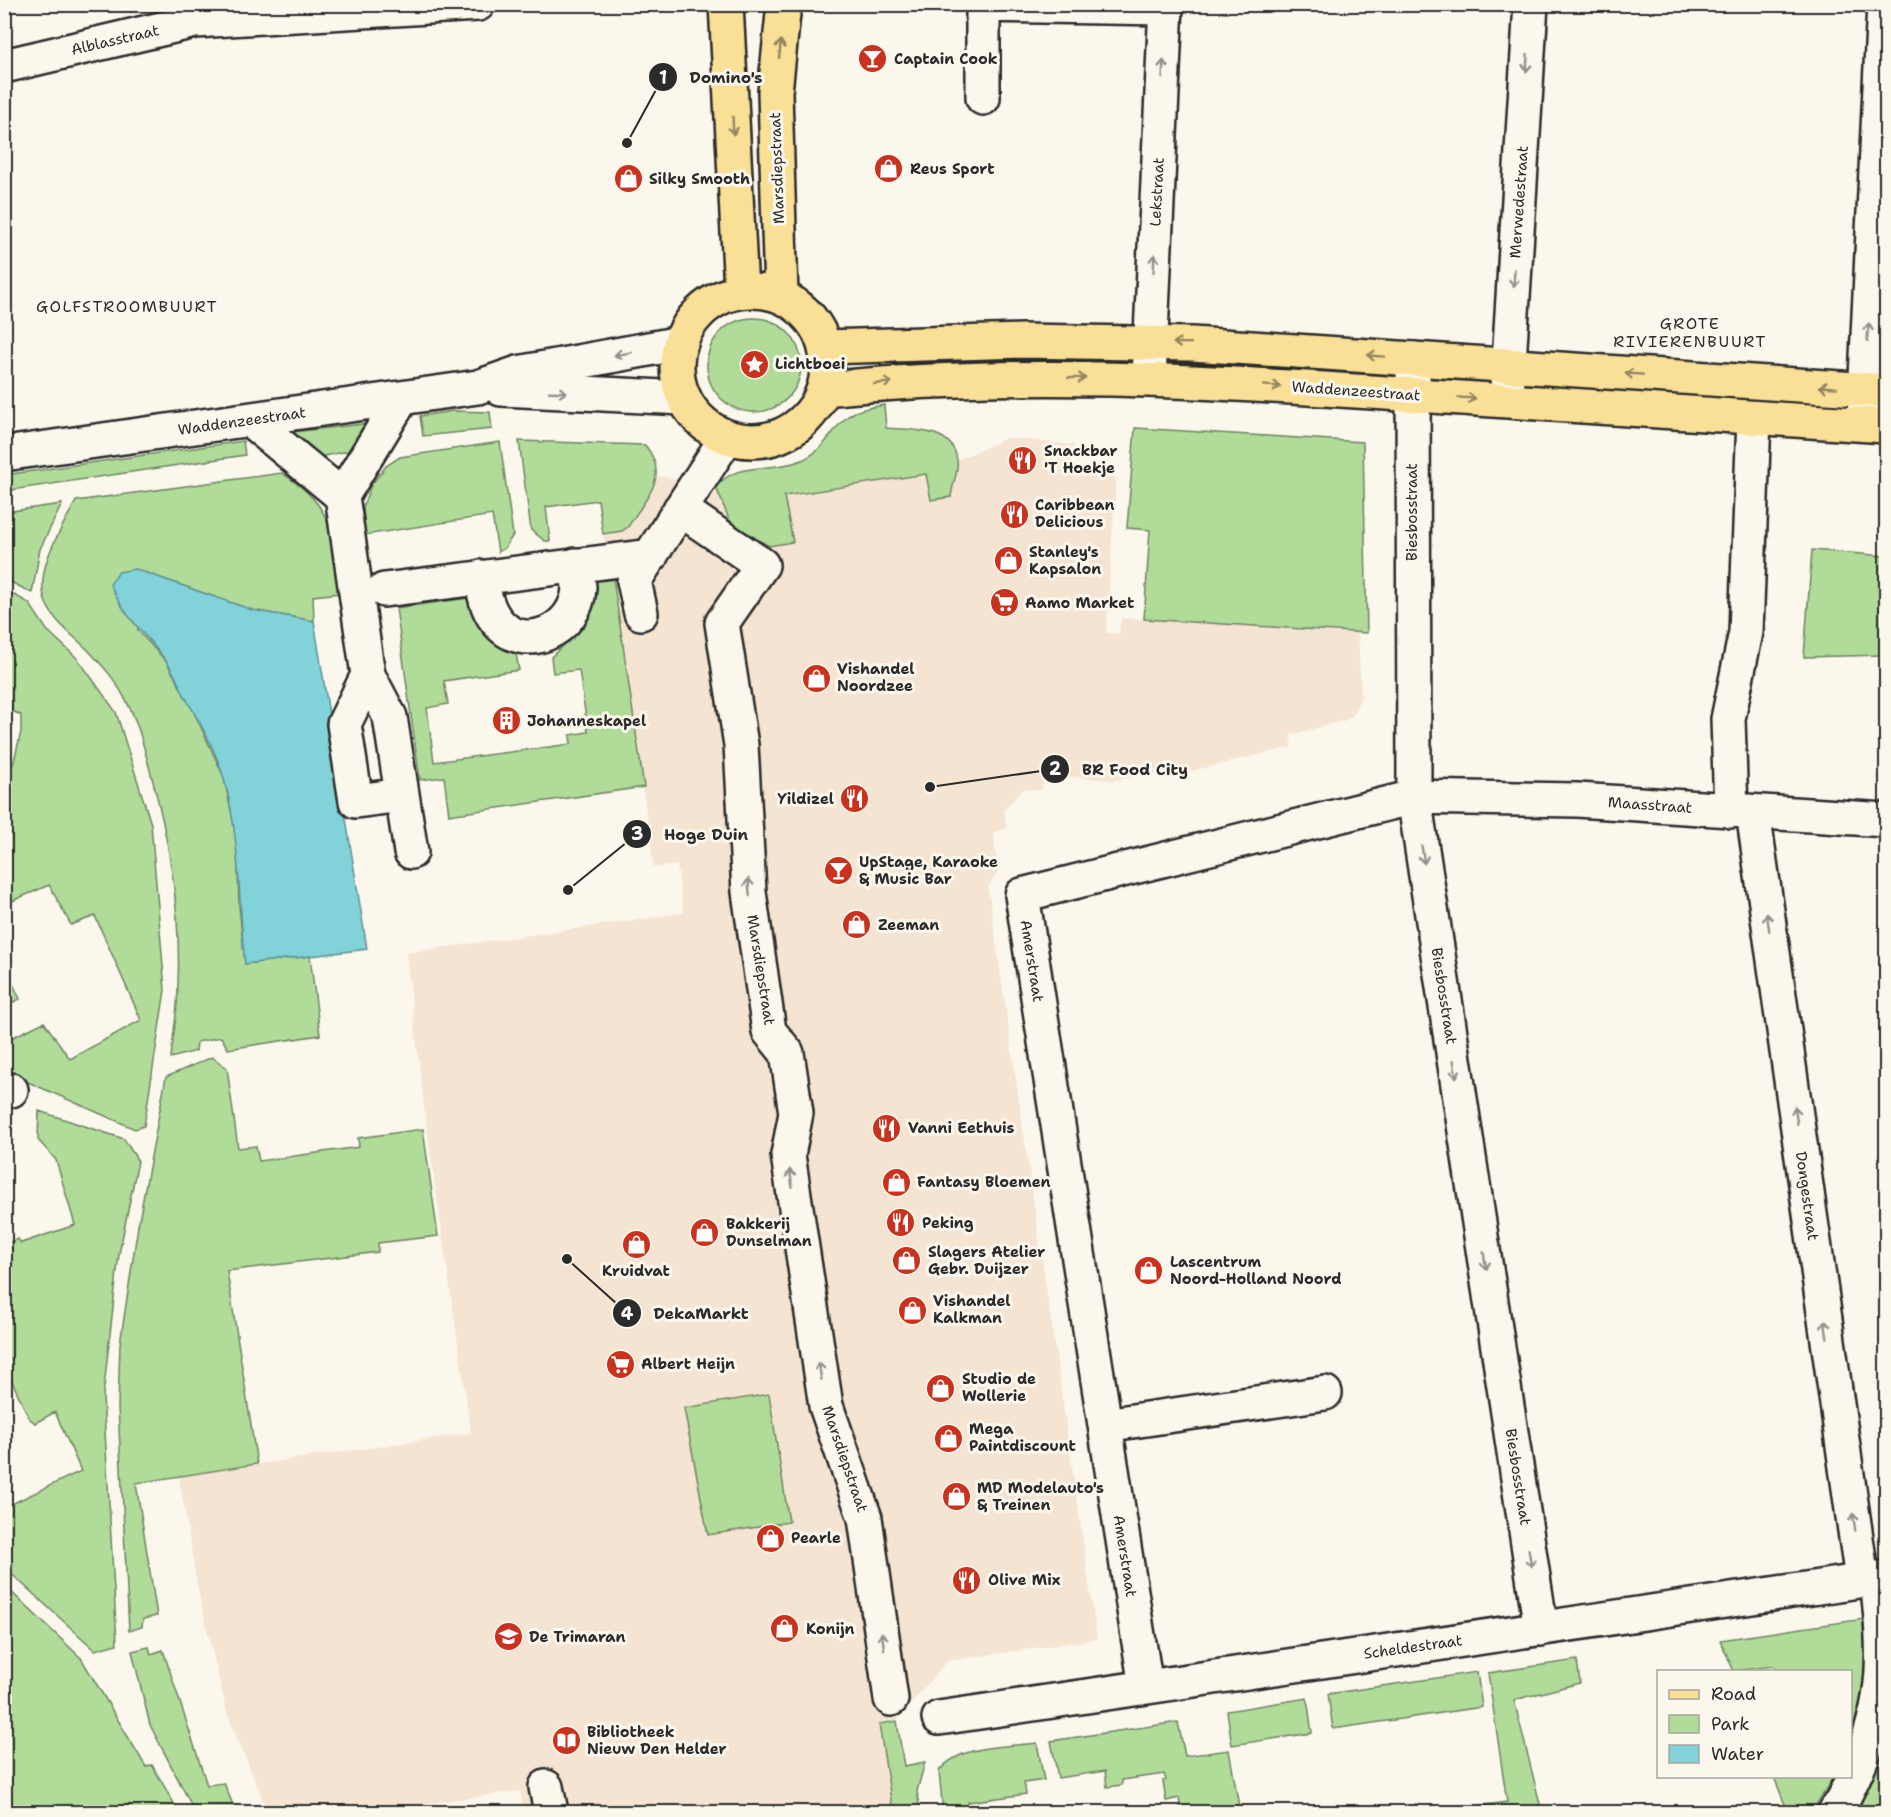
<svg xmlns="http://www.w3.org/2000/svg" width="1891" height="1817" font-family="'Shantell Sans',sans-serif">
	<rect width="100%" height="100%" fill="#fbf7ec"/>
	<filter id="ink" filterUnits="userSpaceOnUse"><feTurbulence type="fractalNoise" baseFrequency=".0167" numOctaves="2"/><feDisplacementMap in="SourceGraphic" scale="12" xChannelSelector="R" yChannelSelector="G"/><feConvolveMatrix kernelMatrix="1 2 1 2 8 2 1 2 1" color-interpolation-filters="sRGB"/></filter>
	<g filter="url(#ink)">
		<path fill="#f4e4d1" d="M1006 438 1073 445 1071 475 1116 477 1106 633 1119 634 1121 618 1358 633 1361 696 1354 714 1346 720 1290 735 1292 747 1187 772 1112 780 1043 775 1042 790 1023 789 1004 810 1007 829 993 832 998 872 988 887 1097 1639 947 1661 897 1720 879 1724 893 1812H523L521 1791 361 1812H268L227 1713 198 1590 179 1476 471 1433 426 1122 406 953 684 913 677 865 654 868 613 578 603 534 622 531 628 527 658 476 716 487 927 474Z"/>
		<path fill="#b0db99" stroke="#6e8362" stroke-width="1.5" d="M707 365a47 47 0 1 1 94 0a47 47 0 1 1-94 0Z
			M884 405 886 428C911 430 953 427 957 460 959 472 952 484 951 497L931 500 926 474 784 496 793 542 769 546 731 524 716 487C737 460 773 473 802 460 828 449 833 424 853 413 862 408 874 407 884 405Z
			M453 411 490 412 492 429 423 436 420 416Z
			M373 423 358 449 309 459 283 433Z
			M1135 428 1363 442 1367 633 1144 619 1150 530 1127 528Z
			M243 441 245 455 5 491V475Z
			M519 441 645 445C671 477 646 497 628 527L622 531 603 534 598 500 546 507 550 541H545L531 530Z
			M500 442 513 535 505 548 498 552 492 515 365 535 363 506 371 485 386 466 400 457Z
			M282 473C336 507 333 536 340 593L313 596 314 621 252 610 135 569 138 631 166 661 194 712 224 777 237 840 239 906 245 964 310 956 320 1035 228 1049 221 1037 197 1042 196 1051 171 1058C173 1034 178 1009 178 985 181 914 170 842 151 774 144 748 138 720 124 697 115 679 102 665 88 650 74 636 54 622 46 603 33 570 62 528 76 501Z
			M62 504 40 549 32 593 5 579V512Z
			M1812 550 1886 556V655L1804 657Z
			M613 578 644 787 449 815 444 777 420 780 396 608 476 597C486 625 486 641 516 653L519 670 444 681 448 704 427 708 434 762 571 744 570 735 588 732 579 670 553 673 551 657 586 624 594 605 590 582Z
			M5 590 29 603 47 630 78 659 116 712 151 824 165 990 144 1126 135 1129 5 1072V1041L44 1022 70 1059 141 1020 95 916 71 925 49 885 5 904 4 768 13 765 21 732V715L5 708Z
			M12 982 20 999 5 1006V985Z
			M212 1057 227 1068 238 1148 256 1146 259 1161 359 1147 358 1138 423 1129 438 1236 378 1243V1252L227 1271 257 1464 136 1483 157 1616 143 1619 142 1627 129 1631 118 1407 120 1344 138 1226 166 1077Z
			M39 1111 124 1139 138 1161 119 1254 103 1396 117 1644 95 1650 5 1568V1507L81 1471 55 1412 35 1423 29 1418 5 1366V1244L18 1239 21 1243 75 1225 56 1160 38 1140Z
			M769 1394 789 1522 708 1535 684 1408Z
			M5 1586 81 1658 146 1767 152 1765 179 1812H5Z
			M1864 1619C1871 1657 1863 1698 1851 1734L1850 1672 1776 1671 1774 1666 1734 1671 1720 1640Z
			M149 1647 151 1654 163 1650 207 1785 224 1783 236 1812H195L150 1725 132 1651Z
			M1577 1660 1580 1683 1514 1700 1542 1812H1432L1507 1802 1488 1673Z
			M1477 1672 1482 1707 1333 1729 1328 1694Z
			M1307 1698 1312 1733 1232 1745 1227 1711Z
			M897 1721 904 1766 925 1762 917 1791 920 1812H893L879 1724Z
			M1178 1722 1185 1756 1229 1750 1240 1812H1181L1179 1798 1166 1801 1163 1781 1166 1780 1164 1774 1122 1780V1785L1107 1787 1105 1771 1058 1778 1051 1741Z
			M1037 1743 1044 1780 1024 1783 1026 1794 968 1802 969 1812H943L939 1771C960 1744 1006 1747 1037 1743Z
			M1886 1747V1812H1855Z
			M1774 1777H1833L1812 1812H1788Z"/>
		<path fill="#81d3d9" stroke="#5f9093" stroke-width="1.5" d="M135 569 252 610 314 621 367 949 245 964C238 903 241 839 224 779 216 750 198 719 183 693 178 682 173 670 166 661 145 633 124 617 110 584L119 572Z"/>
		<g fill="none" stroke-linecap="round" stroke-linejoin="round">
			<defs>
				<path id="minor" d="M4 66 195 21 478 4
					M983 98V5L1166 8
					M1413 359 1414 797 1541 1629
					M1149 379 1166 4
					M501 389 684 398
					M1507 395 1531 4
					M402 398 342 496 368 675 390 717 411 852
					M1864 419 1884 4
					M250 420 342 496
					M4 454 478 387 518 373 681 343
					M680 509 762 565 722 623 741 745 749 892 769 1031 787 1053 796 1113 788 1155 826 1406 865 1518 891 1699
					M481 577C484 592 486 607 496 620 523 656 577 630 579 588 579 581 576 572 575 565
					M384 590 651 556
					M641 613 634 581 727 437
					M368 675 344 724 356 801 402 795
					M1731 811 1728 719 1746 632 1754 418
					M1753 812 1862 1580
					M4 1089 11 1090
					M1105 1425 1325 1393
					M1146 1687 1022 895 1414 797 1577 800 1886 820
					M939 1718 1886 1577
					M546 1787 551 1812
					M1835 1812C1844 1799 1851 1783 1858 1767 1888 1698 1885 1652 1877 1578"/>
				<path id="major" d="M726 4 741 291
					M677 366a75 75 0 1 1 150 0a75 75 0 1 1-150 0Z
					M781 296 775 92 784 4
					M825 347 1022 341 1192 344 1886 391
					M824 389C1020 369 1206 381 1401 394 1563 405 1725 416 1886 426"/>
			</defs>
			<use href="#minor" stroke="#2b2b2b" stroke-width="38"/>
			<use href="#major" stroke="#2b2b2b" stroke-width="38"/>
			<use href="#minor" stroke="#fbf7ec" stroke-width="33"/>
			<use href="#major" stroke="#fadf96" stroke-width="33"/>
		</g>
		<defs><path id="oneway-shaft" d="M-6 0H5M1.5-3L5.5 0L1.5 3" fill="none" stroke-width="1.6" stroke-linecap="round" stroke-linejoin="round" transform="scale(1.5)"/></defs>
		<g stroke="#928560">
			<use href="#oneway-shaft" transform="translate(780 49) rotate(-84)"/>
			<use href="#oneway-shaft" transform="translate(733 126) rotate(87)"/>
			<use href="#oneway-shaft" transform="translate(1182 343) rotate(-179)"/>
			<use href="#oneway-shaft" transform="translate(1376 356) rotate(-176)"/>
			<use href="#oneway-shaft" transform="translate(1634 374) rotate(-176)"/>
			<use href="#oneway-shaft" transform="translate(1077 378) rotate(1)"/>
			<use href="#oneway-shaft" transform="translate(883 383) rotate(-6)"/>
			<use href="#oneway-shaft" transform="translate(1272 386) rotate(4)"/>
			<use href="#oneway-shaft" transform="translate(1828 387) rotate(-176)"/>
			<use href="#oneway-shaft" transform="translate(1467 398) rotate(3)"/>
		</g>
		<g stroke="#93918c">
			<use href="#oneway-shaft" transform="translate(1527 63) rotate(94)"/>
			<use href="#oneway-shaft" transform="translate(1163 69) rotate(-87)"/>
			<use href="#oneway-shaft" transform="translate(1154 263) rotate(-87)"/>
			<use href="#oneway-shaft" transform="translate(1514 278) rotate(94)"/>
			<use href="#oneway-shaft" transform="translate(1868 332) rotate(-87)"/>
			<use href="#oneway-shaft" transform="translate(623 354) rotate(170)"/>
			<use href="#oneway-shaft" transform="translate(558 392) rotate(2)"/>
			<use href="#oneway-shaft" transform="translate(1423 855) rotate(81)"/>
			<use href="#oneway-shaft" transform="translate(749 887) rotate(-95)"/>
			<use href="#oneway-shaft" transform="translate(1768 922) rotate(-98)"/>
			<use href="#oneway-shaft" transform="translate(1455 1069) rotate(81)"/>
			<use href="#oneway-shaft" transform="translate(1796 1115) rotate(-98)"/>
			<use href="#oneway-shaft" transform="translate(791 1178) rotate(-99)"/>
			<use href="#oneway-shaft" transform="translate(1485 1261) rotate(81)"/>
			<use href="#oneway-shaft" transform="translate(1826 1329) rotate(-98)"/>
			<use href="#oneway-shaft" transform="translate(820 1371) rotate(-99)"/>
			<use href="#oneway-shaft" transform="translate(1854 1522) rotate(-98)"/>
			<use href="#oneway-shaft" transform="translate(1530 1558) rotate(81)"/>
			<use href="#oneway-shaft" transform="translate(883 1641) rotate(-98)"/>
		</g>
	</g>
	<defs>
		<symbol id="bar-disc" viewBox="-11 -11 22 22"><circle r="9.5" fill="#c8321e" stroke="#fbf7ec"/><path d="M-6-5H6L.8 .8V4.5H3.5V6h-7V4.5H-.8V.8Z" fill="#fff"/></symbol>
		<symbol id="shop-disc" viewBox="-11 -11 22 22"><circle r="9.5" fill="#c8321e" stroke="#fbf7ec"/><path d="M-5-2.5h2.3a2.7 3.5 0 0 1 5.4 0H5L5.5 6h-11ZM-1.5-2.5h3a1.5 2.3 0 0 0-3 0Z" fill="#fff"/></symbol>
		<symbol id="sight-disc" viewBox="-11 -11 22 22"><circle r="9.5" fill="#c8321e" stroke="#fbf7ec"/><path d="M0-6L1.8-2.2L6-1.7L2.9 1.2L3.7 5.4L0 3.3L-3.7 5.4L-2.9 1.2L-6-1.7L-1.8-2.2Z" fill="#fff"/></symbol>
		<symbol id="restaurant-disc" viewBox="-11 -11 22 22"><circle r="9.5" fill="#c8321e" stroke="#fbf7ec"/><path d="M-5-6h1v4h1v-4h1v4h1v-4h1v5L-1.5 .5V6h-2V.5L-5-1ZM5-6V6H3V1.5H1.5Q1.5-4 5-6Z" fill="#fff"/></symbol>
		<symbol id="supermarket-disc" viewBox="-11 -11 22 22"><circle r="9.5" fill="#c8321e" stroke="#fbf7ec"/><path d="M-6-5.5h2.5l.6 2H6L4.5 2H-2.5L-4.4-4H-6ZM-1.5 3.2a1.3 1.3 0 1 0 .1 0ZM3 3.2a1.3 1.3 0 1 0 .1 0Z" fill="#fff"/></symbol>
		<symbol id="building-disc" viewBox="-11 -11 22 22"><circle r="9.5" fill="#c8321e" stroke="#fbf7ec"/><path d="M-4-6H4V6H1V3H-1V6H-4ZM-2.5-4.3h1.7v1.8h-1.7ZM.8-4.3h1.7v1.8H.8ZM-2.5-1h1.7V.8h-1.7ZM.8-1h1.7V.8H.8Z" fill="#fff"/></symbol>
		<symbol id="school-disc" viewBox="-11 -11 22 22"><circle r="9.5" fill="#c8321e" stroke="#fbf7ec"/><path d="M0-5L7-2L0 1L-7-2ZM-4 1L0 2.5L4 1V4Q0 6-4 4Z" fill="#fff"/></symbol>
		<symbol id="library-disc" viewBox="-11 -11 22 22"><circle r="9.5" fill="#c8321e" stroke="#fbf7ec"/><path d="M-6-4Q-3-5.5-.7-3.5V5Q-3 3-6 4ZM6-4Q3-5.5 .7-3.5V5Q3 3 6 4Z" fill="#fff"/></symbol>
	</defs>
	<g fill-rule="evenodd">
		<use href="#bar-disc" x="856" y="42" width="33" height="33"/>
		<use href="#shop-disc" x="872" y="152" width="33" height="33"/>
		<use href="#shop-disc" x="612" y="162" width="33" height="33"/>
		<use href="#sight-disc" x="738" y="348" width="33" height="33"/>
		<use href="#restaurant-disc" x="1006" y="444" width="33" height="33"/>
		<use href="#restaurant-disc" x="998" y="498" width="33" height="33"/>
		<use href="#shop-disc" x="992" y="544" width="33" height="33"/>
		<use href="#supermarket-disc" x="988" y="586" width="33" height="33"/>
		<use href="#shop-disc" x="800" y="662" width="33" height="33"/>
		<use href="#building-disc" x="490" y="704" width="33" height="33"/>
		<use href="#restaurant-disc" x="838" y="782" width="33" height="33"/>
		<use href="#bar-disc" x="822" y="854" width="33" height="33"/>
		<use href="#shop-disc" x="840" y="908" width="33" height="33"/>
		<use href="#restaurant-disc" x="870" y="1112" width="33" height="33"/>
		<use href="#shop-disc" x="880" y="1166" width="33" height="33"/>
		<use href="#restaurant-disc" x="884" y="1206" width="33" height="33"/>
		<use href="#shop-disc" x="688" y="1216" width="33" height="33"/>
		<use href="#shop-disc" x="620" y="1228" width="33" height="33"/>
		<use href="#shop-disc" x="890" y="1244" width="33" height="33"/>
		<use href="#shop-disc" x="1132" y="1254" width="33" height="33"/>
		<use href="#shop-disc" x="896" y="1294" width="33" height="33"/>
		<use href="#supermarket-disc" x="604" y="1348" width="33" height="33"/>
		<use href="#shop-disc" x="924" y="1372" width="33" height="33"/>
		<use href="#shop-disc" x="932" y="1422" width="33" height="33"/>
		<use href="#shop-disc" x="940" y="1480" width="33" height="33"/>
		<use href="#shop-disc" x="754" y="1522" width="33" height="33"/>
		<use href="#restaurant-disc" x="950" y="1564" width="33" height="33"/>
		<use href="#shop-disc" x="768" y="1612" width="33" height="33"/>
		<use href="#school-disc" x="492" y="1620" width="33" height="33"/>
		<use href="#library-disc" x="550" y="1724" width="33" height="33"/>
	</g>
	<g text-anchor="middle" stroke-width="6" stroke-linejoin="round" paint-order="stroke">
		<g font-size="15" fill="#2b2b2b" stroke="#fbf7ec">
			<text transform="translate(115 40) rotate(-13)" y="5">Alblasstraat</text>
			<text transform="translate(777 168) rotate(-92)" y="5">Marsdiepstraat</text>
			<text transform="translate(1157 192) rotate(-87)" y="5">Lekstraat</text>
			<text transform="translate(1519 202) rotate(-86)" y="5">Merwedestraat</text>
			<text transform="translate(1356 391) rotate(4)" y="5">Waddenzeestraat</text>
			<text transform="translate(242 421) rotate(-8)" y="5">Waddenzeestraat</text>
			<text transform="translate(1412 512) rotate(-90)" y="5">Biesbosstraat</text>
			<text transform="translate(1650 805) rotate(4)" y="5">Maasstraat</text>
			<text transform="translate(1032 961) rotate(81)" y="5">Amerstraat</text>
			<text transform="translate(761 970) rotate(81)" y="5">Marsdiepstraat</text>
			<text transform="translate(1444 996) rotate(81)" y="5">Biesbosstraat</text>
			<text transform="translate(1807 1196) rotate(82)" y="5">Dongestraat</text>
			<text transform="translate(845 1459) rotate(71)" y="5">Marsdiepstraat</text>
			<text transform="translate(1518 1477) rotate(81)" y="5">Biesbosstraat</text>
			<text transform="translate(1125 1556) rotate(81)" y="5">Amerstraat</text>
			<text transform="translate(1413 1647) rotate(-8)" y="5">Scheldestraat</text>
		</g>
		<g font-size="15" font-weight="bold" fill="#2b2b2b" stroke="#fbf7ec" text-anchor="start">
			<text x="894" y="64">Captain Cook</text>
			<text x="910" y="174">Reus Sport</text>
			<text x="649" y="184">Silky Smooth</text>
			<text x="775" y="369">Lichtboei</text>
			<text x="1044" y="456">Snackbar<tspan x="1044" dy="17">'T Hoekje</tspan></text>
			<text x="1035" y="510">Caribbean<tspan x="1035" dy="17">Delicious</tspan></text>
			<text x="1029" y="557">Stanley's<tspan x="1029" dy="17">Kapsalon</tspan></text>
			<text x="1025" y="608">Aamo Market</text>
			<text x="837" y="674">Vishandel<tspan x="837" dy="17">Noordzee</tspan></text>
			<text x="527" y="726">Johanneskapel</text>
			<text x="834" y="804" text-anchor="end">Yildizel</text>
			<text x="859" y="867">UpStage, Karaoke<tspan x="859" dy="17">&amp; Music Bar</tspan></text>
			<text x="878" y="930">Zeeman</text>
			<text x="908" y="1133">Vanni Eethuis</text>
			<text x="917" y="1187">Fantasy Bloemen</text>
			<text x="922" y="1228">Peking</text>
			<text x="726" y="1229">Bakkerij<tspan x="726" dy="17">Dunselman</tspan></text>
			<text x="928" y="1257">Slagers Atelier<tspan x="928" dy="17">Gebr. Duijzer</tspan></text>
			<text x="1170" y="1267">Lascentrum<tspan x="1170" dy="17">Noord-Holland Noord</tspan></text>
			<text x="636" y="1276" text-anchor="middle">Kruidvat</text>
			<text x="933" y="1306">Vishandel<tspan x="933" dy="17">Kalkman</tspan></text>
			<text x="641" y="1369">Albert Heijn</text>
			<text x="962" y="1384">Studio de<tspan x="962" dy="17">Wollerie</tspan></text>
			<text x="969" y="1434">Mega<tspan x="969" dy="17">Paintdiscount</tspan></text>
			<text x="977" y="1493">MD Modelauto's<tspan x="977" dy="17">&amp; Treinen</tspan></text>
			<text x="791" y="1543">Pearle</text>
			<text x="988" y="1585">Olive Mix</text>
			<text x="806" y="1634">Konijn</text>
			<text x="529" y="1642">De Trimaran</text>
			<text x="587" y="1737">Bibliotheek<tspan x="587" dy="17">Nieuw Den Helder</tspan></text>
		</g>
		<g font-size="16" letter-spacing="1.5" fill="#2b2b2b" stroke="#fbf7ec">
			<text x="127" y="312">GOLFSTROOMBUURT</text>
			<text x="1690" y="329">GROTE<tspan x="1690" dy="18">RIVIERENBUURT</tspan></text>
		</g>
	</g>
	<path fill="none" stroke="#2b2b2b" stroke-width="2" d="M627 143L663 77M930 787L1055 769M568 890L637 834M567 1259L627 1313"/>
	<g fill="#2b2b2b" stroke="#fbf7ec" stroke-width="2">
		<circle cx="627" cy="143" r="6"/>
		<circle cx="930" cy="787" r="6"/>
		<circle cx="568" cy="890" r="6"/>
		<circle cx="567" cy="1259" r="6"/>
		<circle cx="663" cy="77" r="15"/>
		<circle cx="1055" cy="769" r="15"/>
		<circle cx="637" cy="834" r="15"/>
		<circle cx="627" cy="1313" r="15"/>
	</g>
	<g font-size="18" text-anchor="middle" font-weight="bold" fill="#fff">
		<text x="663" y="84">1</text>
		<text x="1055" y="775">2</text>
		<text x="637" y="840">3</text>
		<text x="627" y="1320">4</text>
	</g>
	<g font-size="16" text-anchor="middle" font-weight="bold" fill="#2b2b2b" stroke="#fbf7ec" stroke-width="6" stroke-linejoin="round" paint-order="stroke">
		<text x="726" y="83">Domino's</text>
		<text x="1135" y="775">BR Food City</text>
		<text x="706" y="840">Hoge Duin</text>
		<text x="701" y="1319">DekaMarkt</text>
	</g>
	<rect width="1891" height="1817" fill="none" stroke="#fbf7ec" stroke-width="24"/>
	<rect x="12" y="12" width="1867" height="1793" fill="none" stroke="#2b2b2b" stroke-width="2" filter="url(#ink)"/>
	<rect x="1657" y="1670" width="195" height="108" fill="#fbf7ec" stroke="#a8a59f" stroke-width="1.5"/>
	<rect x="1669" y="1690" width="30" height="9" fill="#fadf96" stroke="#a8a59f" stroke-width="1.5"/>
	<text x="1711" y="1700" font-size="18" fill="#2b2b2b">Road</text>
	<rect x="1669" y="1715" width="30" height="18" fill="#b0db99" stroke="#a8a59f" stroke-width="1.5"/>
	<text x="1711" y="1730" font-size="18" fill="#2b2b2b">Park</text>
	<rect x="1669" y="1745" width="30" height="18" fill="#81d3d9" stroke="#a8a59f" stroke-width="1.5"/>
	<text x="1711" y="1760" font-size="18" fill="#2b2b2b">Water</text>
</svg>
